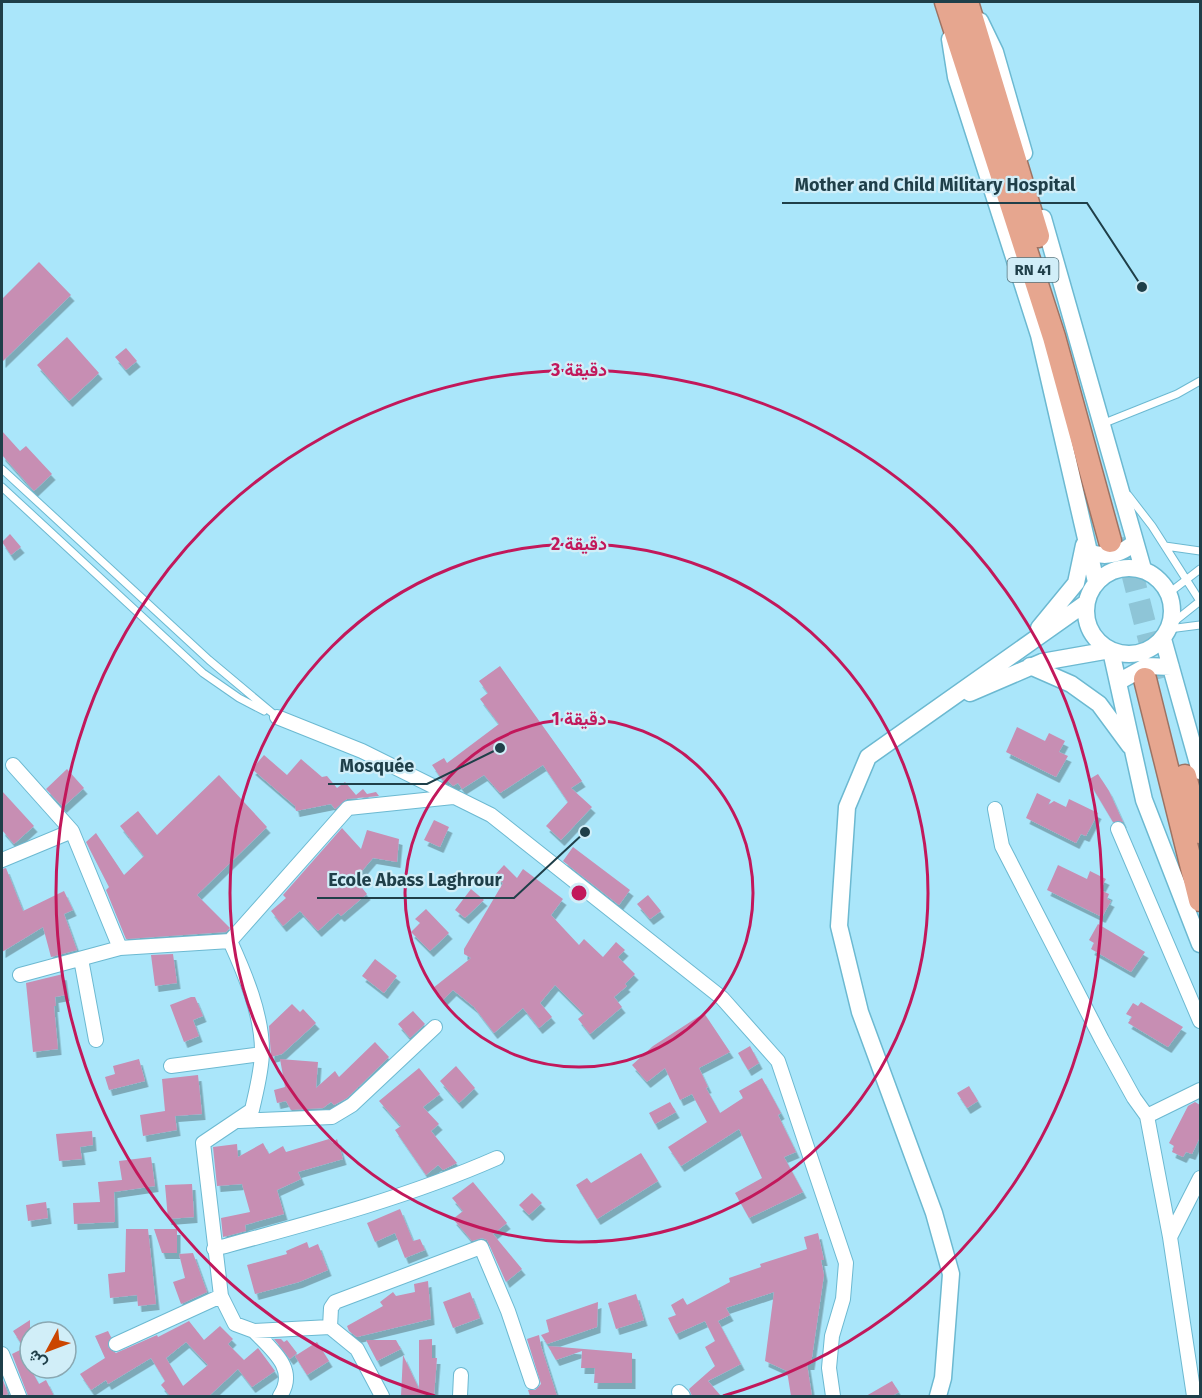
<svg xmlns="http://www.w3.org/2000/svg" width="1202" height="1398" font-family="'Fira Sans',Vazirmatn,sans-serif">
	<defs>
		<filter id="shadow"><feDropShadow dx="3.5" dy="6" stdDeviation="0" flood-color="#0004"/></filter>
	</defs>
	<rect width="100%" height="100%" fill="#aae6fa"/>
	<path fill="#c78eb3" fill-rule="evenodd" filter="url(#shadow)" d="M39 262 71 295 2 362V299Z
		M67 337 99 373 69 401 37 365Z
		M126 348 137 361 126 370 115 357Z
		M2 431 20 451 26 446 52 474 34 491 2 455Z
		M10 534 21 547 11 555 2 542Z
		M500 666 582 781 571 788 592 807 561 840 546 826 568 802 543 765 500 793 484 775 462 789 458 783 453 786 446 779 443 781 432 765 444 758 447 763 499 724 480 699 488 693 479 681Z
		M1017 727 1045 741 1049 733 1065 741 1059 752 1068 756 1056 777 1006 752Z
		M264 755 287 775 301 759 322 777 327 776 337 788 345 782 356 795 363 789 367 794 376 792 379 796 347 799 335 809 331 804 296 811 295 806 252 769Z
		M67 769 84 788 63 807 46 789Z
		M1098 774 1109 791 1123 822H1113L1088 780Z
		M219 775 267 827 197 895 230 928 226 932 126 939 106 890 109 887 86 842 96 833 124 875 144 856 120 826 138 811 157 835Z
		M2 791 34 826 14 844 2 830Z
		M1037 793 1051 800 1048 805 1054 801 1066 807 1069 799 1098 813 1086 836 1081 834 1076 843 1026 818Z
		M434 820 449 827 440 847 424 840Z
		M342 828 361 849 367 830 399 839 397 862 373 858 355 879 367 894 341 916 338 913 318 931 300 911 283 926 271 911 286 898 283 895Z
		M573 847 630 890 619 905 563 861Z
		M504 865 517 878 523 869 563 899 551 915 579 945 584 939 603 957 616 942 625 950 618 957 635 974 625 984 627 986 614 997 622 1007 590 1034 578 1019 584 1014 555 985 540 1003 552 1017 539 1028 523 1008 494 1033 474 1007 453 990 443 1000 433 988 471 958 464 954V949L503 883 494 876Z
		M1058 865 1087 879 1090 871 1106 879 1100 890 1109 894 1107 899 1111 901 1102 917 1047 890Z
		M6 868 23 911 64 891 73 910 64 914 77 950 51 957 43 927 2 952V869Z
		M471 889 484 900 465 918 455 910Z
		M648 895 661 911 650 919 637 904Z
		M426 909 449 933 430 951 411 932 420 923 415 919Z
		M1098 924 1145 952 1131 972 1091 949 1094 943 1089 940Z
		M173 954 177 983 155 986 151 955Z
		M375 959 397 976 384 993 362 976Z
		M63 974 66 995 55 997 56 1006H54L58 1049 33 1052 26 983Z
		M191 997H195L203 1016 193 1020 199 1036 184 1042 170 1005Z
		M1141 1002 1183 1027 1168 1047 1128 1023 1132 1017 1126 1014 1133 1003 1138 1006Z
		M292 1004 300 1012 303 1009 316 1023 282 1054 271 1057 269 1026Z
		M413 1011 425 1024 410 1038 398 1024Z
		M704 1013 730 1052 699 1068 708 1087 706 1088 720 1113 743 1098 739 1091 762 1078 781 1113 778 1115 796 1152 784 1157 803 1192 749 1218 735 1193 762 1178 739 1129 681 1166 668 1147 707 1122 692 1094 680 1100 665 1068 647 1082 632 1065 653 1046Z
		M375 1042 389 1057 347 1098 334 1105 331 1102 323 1108 291 1110 286 1101 277 1103 274 1090 285 1087 280 1059 318 1062 316 1088 335 1071 339 1077Z
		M750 1046 759 1063 748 1070 738 1053Z
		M139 1059 145 1081 109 1090 105 1077 115 1074 113 1066Z
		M456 1066 475 1088 459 1103 440 1081Z
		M419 1068 440 1094 423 1107 439 1124 431 1131 457 1163 443 1170 438 1165 426 1175 395 1130 401 1126 379 1101Z
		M198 1075 202 1114 175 1116 177 1130 143 1136 140 1115 165 1111 162 1079Z
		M969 1086 978 1101 967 1108 957 1093Z
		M670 1102 676 1112 655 1124 649 1113Z
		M1195 1102 1200 1105V1137L1192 1154 1186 1152 1183 1157 1172 1152 1174 1146 1169 1143 1188 1106Z
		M92 1131 93 1145 80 1147 82 1159 59 1161 56 1134Z
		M329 1139 333 1143 337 1139 343 1159 298 1172 301 1179 277 1190 284 1214 245 1225 246 1231 223 1237 221 1218 250 1212 242 1184 217 1186 213 1147 237 1144 238 1157 263 1143 269 1154 283 1146 286 1152Z
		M641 1153 658 1181 597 1219 576 1185 587 1178 591 1183Z
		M151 1157 155 1186 114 1192 115 1222 74 1224 73 1203 100 1202 98 1182 122 1180 119 1161Z
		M473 1182 507 1223 493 1234 522 1269 506 1282 487 1240 482 1238 472 1241 453 1219 463 1211 452 1198Z
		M192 1184 194 1217 168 1219 165 1185Z
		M532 1193 542 1203 529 1215 519 1205Z
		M46 1202 48 1218 28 1221 26 1205Z
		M400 1209 413 1241 420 1239 425 1250 405 1258 395 1233 375 1242 367 1223Z
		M126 1229H148L156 1304 138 1306 137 1295 110 1298 108 1274 125 1272Z
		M154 1229H177V1253H162Z
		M818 1233 824 1260H821L824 1275 811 1364H807L812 1396H791L787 1371 765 1361 774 1292 726 1308 730 1315 718 1321 741 1364 708 1381 721 1396H692L689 1389 715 1366 705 1347 715 1341 705 1321 676 1334 668 1318 676 1315 671 1305 683 1298 687 1305 730 1282 729 1278 761 1267 760 1264 807 1249 804 1237Z
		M307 1242 309 1248 318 1244 328 1270 299 1282 255 1294 247 1265 287 1254 286 1251Z
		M193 1253 207 1292 181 1304 173 1282 185 1278 179 1254Z
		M428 1281 431 1319 357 1337 349 1331 347 1326 383 1306 380 1302 393 1292 396 1296 415 1292 414 1284Z
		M470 1292 480 1318 453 1328 443 1302Z
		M636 1294 644 1320 616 1329 608 1303Z
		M598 1302 597 1327 547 1344 541 1335 549 1332 546 1320Z
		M30 1320V1368L39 1384 46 1380 54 1396H28L12 1354 24 1348 13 1331Z
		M189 1321 204 1340 220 1326 233 1339 228 1344 244 1360 258 1348 275 1371 252 1387 238 1369 209 1396H170L161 1385 165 1381 151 1358 108 1384 106 1380 91 1390 80 1374 105 1358 95 1336 108 1331 111 1337 108 1347 116 1353 157 1335 158 1337ZM186 1342 208 1365 183 1386 166 1358Z
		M539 1335 541 1346 557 1396H530L528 1390H535L541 1384 527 1339Z
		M274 1339H281L284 1342 287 1340 297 1353 290 1359Z
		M432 1339V1358H437L434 1396H401L403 1355 419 1389V1340Z
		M366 1340H396L401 1349 377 1361Z
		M317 1342 329 1361 307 1375 295 1356Z
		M548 1346 632 1353V1383H594L595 1368H581L582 1351 556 1360Z
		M2 1377 8 1394 3 1396H2Z
		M892 1381 899 1392 892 1396H866Z"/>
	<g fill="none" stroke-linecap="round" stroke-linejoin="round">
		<path stroke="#8ec5d7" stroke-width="22" stroke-dasharray="22 11" stroke-linecap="butt" d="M1123 537 1159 679"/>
		<defs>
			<path id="service" d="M1102 424 1177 394 1200 381
				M2 469 209 660 277 717
				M2 487 203 673 239 698 264 711
				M1128 495 1152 526 1200 601
				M1165 546 1200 551
				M1169 593 1200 569
				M1170 625 1200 601
				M1169 629 1200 625"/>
			<path id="minor" d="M277 717 362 751 491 815 722 998 778 1061 846 1263 843 1299 832 1336 829 1368 833 1396
				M13 765 72 831
				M995 809 1002 846 1102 1040 1134 1098 1147 1116 1170 1237 1194 1396
				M1118 829 1200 1021
				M2 860 72 831 120 948 230 941 348 808 453 797
				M230 941C245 974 262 1014 262 1051 262 1070 256 1092 252 1110L203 1143 221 1296 235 1324 254 1331 330 1327 357 1349 382 1396
				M81 959 96 1040
				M20 975 120 948
				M171 1066 262 1054
				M1147 1116 1200 1090
				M239 1121 332 1117 352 1105 435 1027
				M1170 1237 1200 1178
				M214 1249C310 1223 406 1198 497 1158
				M330 1327 331 1308 335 1302 481 1247 508 1311 532 1382
				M254 1331C272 1350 298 1369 280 1396
				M116 1344 221 1296
				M2 1354 19 1396
				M679 1392 683 1396
				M460 1396 461 1375"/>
			<path id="tertiary" d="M980 21 995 52 1024 153
				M950 39 956 77 1039 335 1096 582
				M1043 218 1143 569
				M1088 552C1106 558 1121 555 1135 542
				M1086 611a43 43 0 1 1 86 0a43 43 0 1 1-86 0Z
				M1039 628 1076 583 1084 545
				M1163 639 1200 771
				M1111 651 1144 800 1200 944
				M1030 666 1071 684 1099 704 1130 746
				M1118 682 1147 666 1171 667
				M970 693 1042 662 1110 650
				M938 1396 943 1378 951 1274 934 1213 860 1012 839 926 847 807 868 757 1086 603"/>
			<path id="trunk" d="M946 2 1054 337 1110 541
				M967 2 1038 236
				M1145 679 1200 900
				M1185 776 1200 832"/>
		</defs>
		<use href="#service" stroke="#6cb9d1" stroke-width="9"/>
		<use href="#minor" stroke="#6cb9d1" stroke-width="16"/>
		<use href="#tertiary" stroke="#6cb9d1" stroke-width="19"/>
		<use href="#trunk" stroke="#9c7364" stroke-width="25"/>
		<use href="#service" stroke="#fff" stroke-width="7"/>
		<use href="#minor" stroke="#fff" stroke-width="14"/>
		<use href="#tertiary" stroke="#fff" stroke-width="16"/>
		<use href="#trunk" stroke="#e6a68f" stroke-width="22"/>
	</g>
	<g fill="none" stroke="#c2185b" stroke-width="3">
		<circle cx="579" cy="893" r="174"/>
		<circle cx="579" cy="893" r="349"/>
		<path d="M435 1396A523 523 0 1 1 723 1396"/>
	</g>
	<g text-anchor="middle" stroke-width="4.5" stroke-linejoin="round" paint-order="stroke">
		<rect fill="#d1eef8" stroke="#54747e" stroke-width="1.5" x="1007.5" y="258" width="51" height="24" rx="4.5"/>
		<g font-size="15" font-weight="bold" fill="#1f3f49">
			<text x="1033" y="275">RN 41</text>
		</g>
	</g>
	<circle cx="579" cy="893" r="9" fill="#c2185b" stroke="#d1eef8" stroke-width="3"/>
	<g font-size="18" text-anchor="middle" font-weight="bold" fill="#c2185b" stroke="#d1eef8" stroke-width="4.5" stroke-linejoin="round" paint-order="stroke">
		<text x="579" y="376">3 دقيقة</text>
		<text x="579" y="550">2 دقيقة</text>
		<text x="579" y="725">1 دقيقة</text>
	</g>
	<path fill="none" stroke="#1f3f49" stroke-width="2" d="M1142 287L1087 203H782M500 748L427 784H328M585 832L514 898H317"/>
	<g fill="#1f3f49" stroke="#d1eef8" stroke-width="2">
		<circle cx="1142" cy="287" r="6"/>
		<circle cx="500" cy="748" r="6"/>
		<circle cx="585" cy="832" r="6"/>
	</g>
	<g font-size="18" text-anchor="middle" font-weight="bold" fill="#1f3f49" stroke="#d1eef8" stroke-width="4.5" stroke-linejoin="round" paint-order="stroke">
		<text x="935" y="191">Mother and Child Military Hospital</text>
		<text x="377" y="772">Mosquée</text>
		<text x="415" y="886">Ecole Abass Laghrour</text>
	</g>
	<rect width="1202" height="1398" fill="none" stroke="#1f3f49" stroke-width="6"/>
	<g transform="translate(48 1350) rotate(229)"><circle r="28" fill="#d1eef8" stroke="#8aa8b2" stroke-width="1.5"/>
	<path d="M0-4.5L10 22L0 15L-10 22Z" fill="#cb4601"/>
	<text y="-9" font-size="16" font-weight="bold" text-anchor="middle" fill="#1f3f49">ش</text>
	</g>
</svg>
